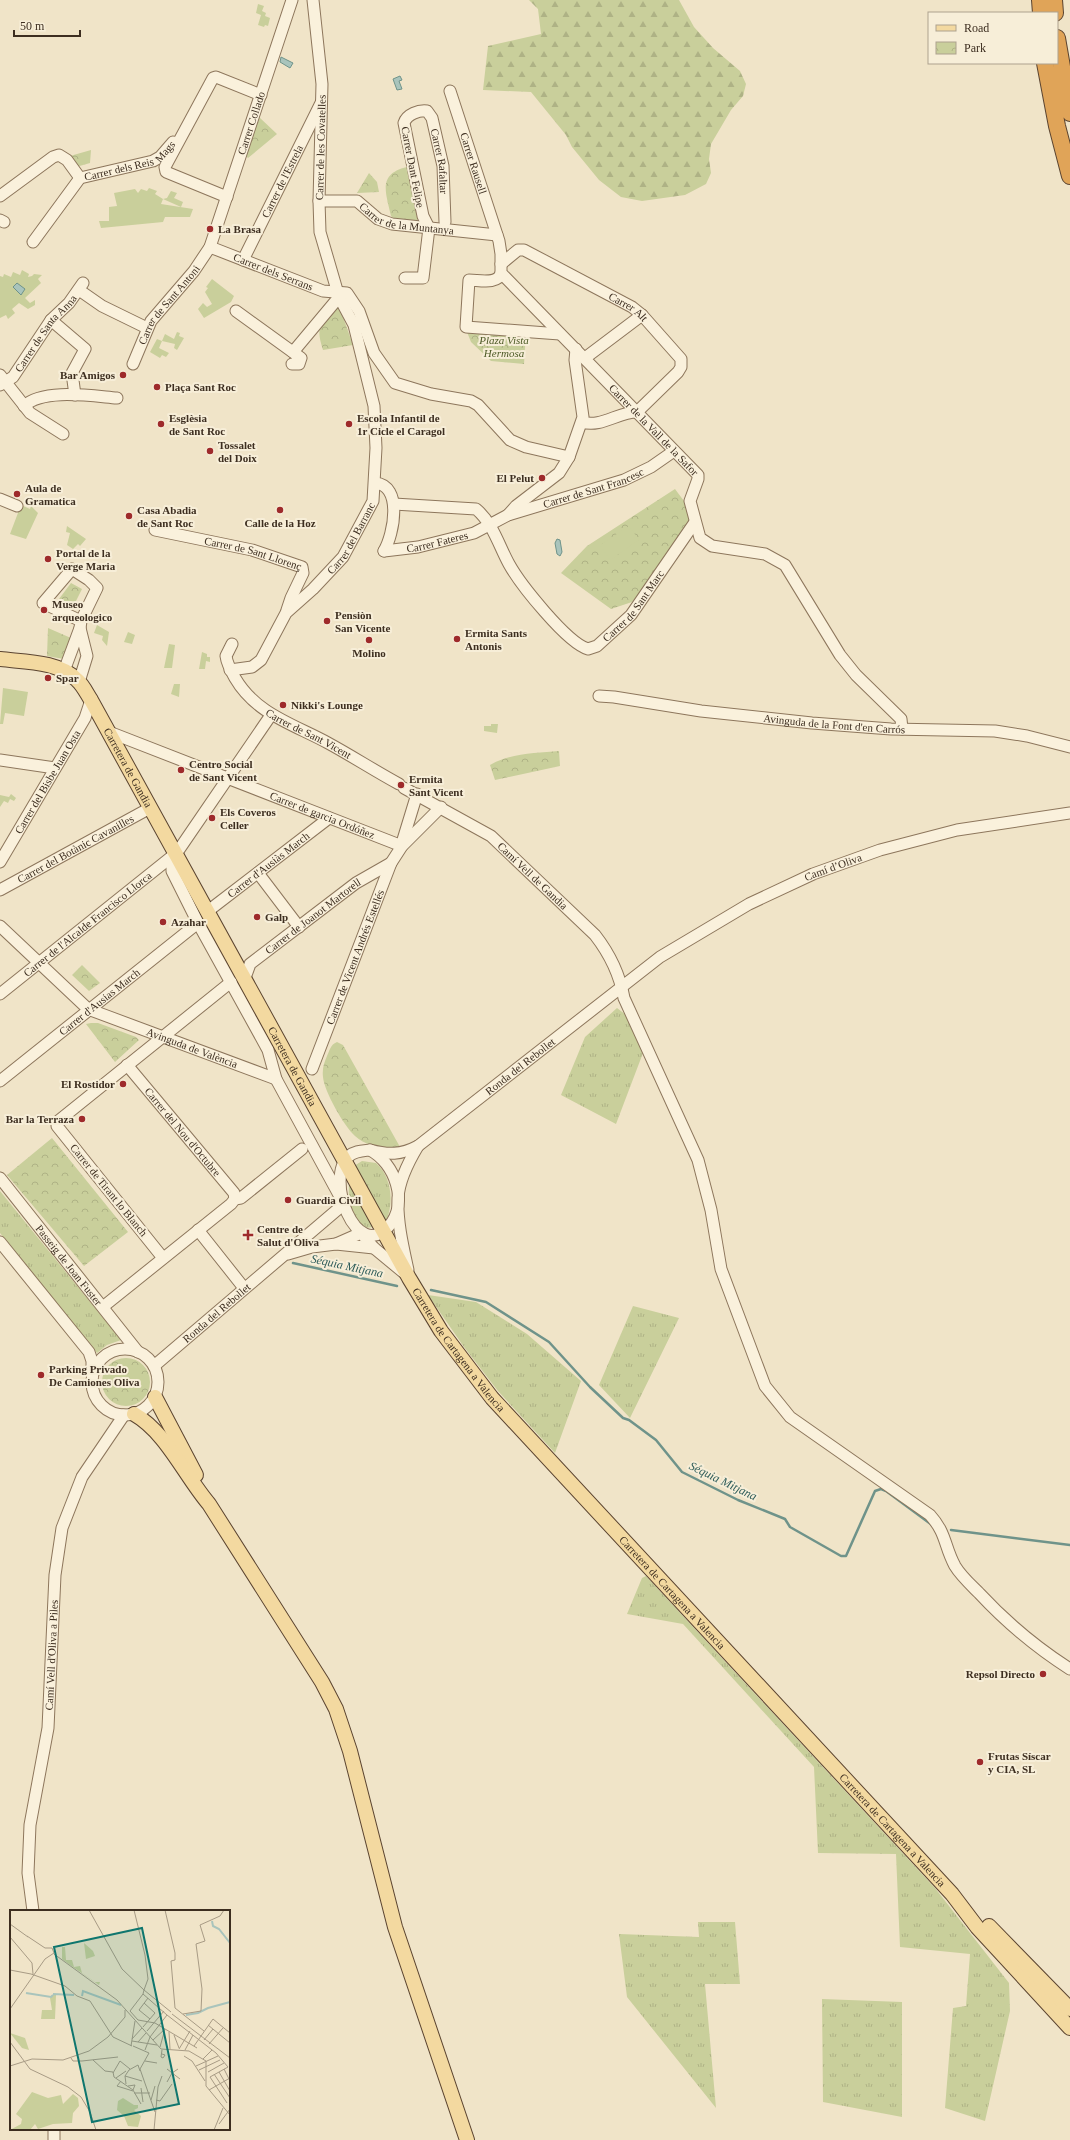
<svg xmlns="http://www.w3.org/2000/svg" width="1070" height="2140" font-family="Georgia,serif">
	<defs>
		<pattern id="grass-tufts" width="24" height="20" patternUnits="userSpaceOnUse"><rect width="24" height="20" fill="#c9cf9b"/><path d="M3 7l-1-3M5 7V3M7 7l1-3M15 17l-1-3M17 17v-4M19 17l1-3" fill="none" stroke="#aeb285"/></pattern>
		<pattern id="forest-firs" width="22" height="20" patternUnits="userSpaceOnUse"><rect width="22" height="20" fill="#c9cf9b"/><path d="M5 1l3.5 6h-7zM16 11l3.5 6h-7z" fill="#aeb285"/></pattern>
		<pattern id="park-crowns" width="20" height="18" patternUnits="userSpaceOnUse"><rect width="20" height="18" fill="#c9cf9b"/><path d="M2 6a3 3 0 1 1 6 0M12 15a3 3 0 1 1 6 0" fill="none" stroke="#aeb285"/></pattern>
	</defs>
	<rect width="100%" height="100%" fill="#f0e4c8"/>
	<path fill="url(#grass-tufts)" d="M617 1008 630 1018 643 1053 616 1124 561 1095 585 1037Z
		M362 1161 376 1163C391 1176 394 1200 387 1219L384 1220 354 1166Z
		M349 1184H351L374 1227 365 1228C350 1215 348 1203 349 1184Z
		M0 1191 121 1340 107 1345 97 1353 0 1233Z
		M428 1295 476 1302 527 1334 581 1381 555 1453 498 1391 464 1347Z
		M633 1306 679 1318 630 1418 599 1385Z
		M646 1576 935 1888 1009 1983 1010 2011 985 2121 945 2108 953 2008 966 2006 970 1954 900 1947 896 1854 818 1853 814 1767 683 1624 627 1614 642 1578Z
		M698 1922H735L740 1984H705L716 2108 627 1997 619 1934 699 1937Z
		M822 1999 902 2002V2117L823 2102Z"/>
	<path fill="url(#forest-firs)" d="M529 0H679L694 27 713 48 740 71 746 84 743 96 731 110 711 144 709 159 711 173 706 184 685 195 642 201 621 197 599 180 572 147 566 135 531 92 483 90 488 46 541 34 538 9Z"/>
	<path fill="url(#park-crowns)" d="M259 117 277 134 248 158 246 156Z
		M91 150 90 163 76 167 70 156Z
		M407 167 418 222 395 220 391 216C386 193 377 174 407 167Z
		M369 173 377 182 379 192 357 193Z
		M339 306 353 345 323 350C315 326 320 321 339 306Z
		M526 331 524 364 491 361 471 342 467 332Z
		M675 489 684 501 691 524 652 580 632 602 611 609 561 573 587 546Z
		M71 583 82 589 73 607 59 599Z
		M48 628 71 638 64 659 47 656Z
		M559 751 560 766 495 780 490 765C510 753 537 753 559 751Z
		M82 965 100 983 89 991 72 975Z
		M91 1023H98L136 1037 139 1040 115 1062 86 1024Z
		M337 1042 343 1045 400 1147C385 1149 367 1147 355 1136 344 1126 324 1091 323 1077 322 1069 324 1063 327 1056 330 1050 330 1045 337 1042Z
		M52 1138 128 1232 84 1266 7 1175Z
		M102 1382a24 24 0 1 1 48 0a24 24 0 1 1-48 0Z"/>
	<path fill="#c9cf9b" d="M258 4 264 6 262 11 266 13 265 16 270 18 268 26 265 25 264 27 258 25 261 15 256 13Z
		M149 188 157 191 155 194 163 199 167 198 171 191 177 193 174 198 183 202 181 207 163 199 161 204 193 209 190 217H165L163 222 101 228 99 221H109V207L117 206 114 193 135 189 138 193 141 189 147 191Z
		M22 270 29 274 28 277 32 276 34 274 42 275 38 279 41 283 25 298 30 303 35 300V305L28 309 19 303 12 309 15 313 8 319 6 315 0 318V276L3 277 4 274 11 277 13 272 20 275Z
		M212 279 234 296 231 302 204 318 198 309 203 303 207 307 212 304 205 292 208 288 206 287Z
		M177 332 180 333 179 336 184 338 177 350 174 348 175 344 162 341 159 348 169 353 166 357 162 355 160 358 150 352 157 339 162 341 165 334 174 339Z
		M21 505 30 509 31 506 38 513 26 539 10 534Z
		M67 526 86 539 80 546 78 544 73 549 67 545 70 533 66 532Z
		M629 526 639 540 610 560 600 545Z
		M97 625 109 632 107 646 102 640 103 636 94 633Z
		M128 632 135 635 132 644 124 642Z
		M169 644 175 645 172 668H164Z
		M202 652 207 654V657H210V662L206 661 205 669H199Z
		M174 684H180L179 697 171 694Z
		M3 688 28 692 24 716 5 713 3 724H0Z
		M491 724H498L497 733 484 731V726H491Z
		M11 794 16 798 14 801 10 799 8 803 4 801 0 807V795L9 797Z"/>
	<path fill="#a9c4bc" stroke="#6f938a" d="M281 57 293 63 290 68 280 62Z
		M400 76 402 80 399 81 402 89 397 90 393 79Z
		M17 283 25 289 21 295 13 287Z
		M557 539 560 540 562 552 560 556 557 554 555 543Z"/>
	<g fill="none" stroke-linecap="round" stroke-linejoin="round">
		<path stroke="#6f938a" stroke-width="2.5" d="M293 1263 397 1286
			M431 1290 486 1302 549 1342 590 1387 623 1418 629 1420 656 1440 682 1472 738 1500 785 1519 790 1527 841 1556H846L875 1491 881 1489 886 1491 932 1525
			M951 1530 1070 1545"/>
		<defs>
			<g id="minor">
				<path id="s1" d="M450 91 499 241 501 254V273L698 475V479L690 501 700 538 712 546 765 554 785 565 840 655 856 675 901 719 902 729"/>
				<path d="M0 196 53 157 59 155 67 160 80 178"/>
				<path d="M227 197 166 172 165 167 213 78 216 77 261 95"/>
				<path id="s2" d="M319 201H357L378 219 392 224 497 235"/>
				<path d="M0 220 4 222"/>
				<path id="s3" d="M33 242 80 178 153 161 160 157 173 142"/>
				<path id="s4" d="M210 247 323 291 347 293 359 311 374 353 395 383 431 394 471 401 478 405 510 440 526 447 569 457"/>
				<path id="s5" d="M243 260 321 103"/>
				<path id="s6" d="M501 264 518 250H524L632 307 642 315 681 359V367L678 372 637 412C618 412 601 428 582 422"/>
				<path d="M501 273C498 285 479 280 469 280L466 327 560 334"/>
				<path id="s7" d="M405 278H423L429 228 423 216 404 123C407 114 419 110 427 111L432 118 443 166 445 222"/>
				<path d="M79 290 102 306 147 328"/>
				<path d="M236 311 301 358 299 364H292"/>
				<path d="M51 320 85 349 72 373 75 395"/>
				<path d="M293 352 339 297"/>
				<path d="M585 358 642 315"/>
				<path id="s8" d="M133 364 151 321 194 271 210 247 292 0"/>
				<path d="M0 375 30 413 63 434"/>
				<path id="s9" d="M0 385 13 377 51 320 69 303 83 283"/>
				<path d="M24 406C43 388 92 396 117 398"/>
				<path d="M375 483C403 485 394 534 384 551"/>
				<path d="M0 499 17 506"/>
				<path id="s10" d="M394 504 476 509C493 523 499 546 509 564 520 584 567 643 588 649L597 646 631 615 695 522"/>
				<path d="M508 515 516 506 559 473 569 457 583 417 575 360 576 349"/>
				<path id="s11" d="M155 530 252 550 302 567 303 573 291 598 287 610"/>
				<path id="s12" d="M384 551 418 547 474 533 508 515 624 480 651 467 674 451"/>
				<path id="s13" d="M232 644 226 656C227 664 231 671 235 678 256 714 293 724 328 743 352 756 375 771 399 784"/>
				<path id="s14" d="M230 670 252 667 261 660 286 613 313 589 343 557 373 501 376 448 374 406 354 325 339 297 320 232 319 201 322 84 313 0"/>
				<path d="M64 671 80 628 81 621 97 588 89 580 72 569 43 603 81 621"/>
				<path d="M79 682 87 656 80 628"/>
				<path id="s15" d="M599 696 614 697 701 711 812 723 891 729 995 731 1027 736 1070 747"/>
				<path id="s16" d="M109 732 402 846"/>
				<path d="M0 760 55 768"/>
				<path id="s17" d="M404 788 491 836 595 935C609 953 620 976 624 998L698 1160 711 1210 721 1269 765 1386 790 1417 930 1515C947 1534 944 1546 955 1566 961 1576 971 1585 979 1593 1006 1622 1037 1648 1070 1669"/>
				<path d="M402 843 417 794"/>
				<path id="s18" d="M0 862 85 718 91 700"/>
				<path d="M258 873 299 927"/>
				<path id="s19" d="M0 890 150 808"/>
				<path id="s20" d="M208 911 329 818"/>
				<path id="s21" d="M0 926 88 1009 276 1079"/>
				<path id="s22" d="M245 978 250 964 356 883 391 863"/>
				<path id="s23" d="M0 994 175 854"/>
				<path id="s24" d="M127 1065 234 1193 235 1199"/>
				<path id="s25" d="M312 1069 391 863 402 846 441 807"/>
				<path id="s26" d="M0 1081 198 923"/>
				<path id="s27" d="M370 1150C388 1155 401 1155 418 1146L660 957 749 904 813 874 880 850 957 830 1070 813"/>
				<path d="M370 1150C395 1163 409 1202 389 1226 356 1264 324 1177 349 1156 355 1151 362 1151 370 1150Z"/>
				<path id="s28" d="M0 1178 138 1352"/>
				<path d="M198 1230 244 1288"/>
				<path d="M0 1242 89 1352 92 1361V1374"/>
				<path d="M336 1244 374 1248"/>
				<path d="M288 1254 312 1247 336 1244 361 1233 374 1248 403 1272"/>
				<path d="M163 1258 57 1126V1122L231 982"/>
				<path d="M408 1270C403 1247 397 1222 398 1198 399 1180 409 1161 418 1146"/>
				<path d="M104 1306 231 1204 235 1199 241 1198 302 1149"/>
				<circle cx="125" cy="1382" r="33"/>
				<path id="s29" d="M154 1366 344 1204 276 1079 268 1050 198 923 172 871V861L176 854 271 715"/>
				<path id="s30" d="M33 1911 28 1873 30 1825 48 1728 55 1575 62 1528 82 1477 124 1415"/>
				<path d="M54 2129V2140"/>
			</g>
			<g id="major">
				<path id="s31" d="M0 659C24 662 59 661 77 680 83 685 87 694 91 700L409 1278 441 1331 492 1398 952 1894 977 1927 1070 2028"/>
				<path d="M155 1397 196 1475"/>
				<path d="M134 1414C166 1432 185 1476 209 1504L322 1682 336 1709 350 1751 395 1927 467 2140"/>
				<path d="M989 1926 1070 2009"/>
			</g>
			<path id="highway" d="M1040 0 1041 13
				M1054 0 1055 13
				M1057 38 1070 113
				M1045 63 1057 126 1070 176"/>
		</defs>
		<use href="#minor" stroke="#8d765c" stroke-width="13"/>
		<use href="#major" stroke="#5b4430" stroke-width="16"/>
		<use href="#highway" stroke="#5b4430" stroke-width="18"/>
		<use href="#minor" stroke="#faf1dc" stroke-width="11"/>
		<use href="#major" stroke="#f3d9a0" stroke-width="14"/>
		<use href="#highway" stroke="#e0a458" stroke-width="16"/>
	</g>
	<g fill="#9e2a2b" stroke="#f7eed8" stroke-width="1.5">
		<circle cx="210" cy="229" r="4"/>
		<circle cx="123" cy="375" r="4"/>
		<circle cx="157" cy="387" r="4"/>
		<circle cx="161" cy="424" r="4"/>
		<circle cx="349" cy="424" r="4"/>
		<circle cx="210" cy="451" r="4"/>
		<circle cx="542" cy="478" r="4"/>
		<circle cx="17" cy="494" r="4"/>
		<circle cx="280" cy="510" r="4"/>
		<circle cx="129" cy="516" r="4"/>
		<circle cx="48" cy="559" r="4"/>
		<circle cx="44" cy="610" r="4"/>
		<circle cx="327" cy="621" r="4"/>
		<circle cx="457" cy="639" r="4"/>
		<circle cx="369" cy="640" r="4"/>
		<circle cx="48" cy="678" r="4"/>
		<circle cx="283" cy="705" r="4"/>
		<circle cx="181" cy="770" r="4"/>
		<circle cx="401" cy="785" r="4"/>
		<circle cx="212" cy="818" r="4"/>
		<circle cx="257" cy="917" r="4"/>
		<circle cx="163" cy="922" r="4"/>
		<circle cx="123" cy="1084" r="4"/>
		<circle cx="82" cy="1119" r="4"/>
		<circle cx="288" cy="1200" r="4"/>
		<path d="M246 1229h4v4h4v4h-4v4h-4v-4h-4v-4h4z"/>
		<circle cx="41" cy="1375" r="4"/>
		<circle cx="1043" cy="1674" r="4"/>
		<circle cx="980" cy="1762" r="4"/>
	</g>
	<g text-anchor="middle" stroke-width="4" stroke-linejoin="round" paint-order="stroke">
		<g font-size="11" fill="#3d2e20" stroke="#f7eed8">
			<text dy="4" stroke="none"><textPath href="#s8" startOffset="272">Carrer Collado</textPath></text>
			<text dy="4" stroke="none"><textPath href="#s14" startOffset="593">Carrer de les Covatelles</textPath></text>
			<text dy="4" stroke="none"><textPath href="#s3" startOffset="133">Carrer dels Reis Mags</textPath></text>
			<text dy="4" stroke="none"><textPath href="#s7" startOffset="257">Carrer Rafaltar</textPath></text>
			<text dy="4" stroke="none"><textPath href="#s1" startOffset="76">Carrer Rausell</textPath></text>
			<text transform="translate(413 167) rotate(79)" y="4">Carrer Dant Felipe</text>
			<text dy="4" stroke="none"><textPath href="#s5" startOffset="88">Carrer de l'Estrela</textPath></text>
			<text dy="4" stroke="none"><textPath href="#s2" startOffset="93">Carrer de la Muntanya</textPath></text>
			<text dy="4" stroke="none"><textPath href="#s4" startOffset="68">Carrer dels Serrans</textPath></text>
			<text dy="4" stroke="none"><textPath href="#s8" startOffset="70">Carrer de Sant Antoni</textPath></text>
			<text dy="4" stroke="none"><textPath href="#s6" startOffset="147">Carrer Alt</textPath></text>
			<text dy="4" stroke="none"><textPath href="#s9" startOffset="70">Carrer de Santa Anna</textPath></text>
			<text dy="4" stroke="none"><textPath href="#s1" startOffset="409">Carrer de la Vall de la Safor</textPath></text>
			<text dy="4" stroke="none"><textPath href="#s12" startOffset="220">Carrer de Sant Francesc</textPath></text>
			<text dy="4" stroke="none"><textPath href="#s14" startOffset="187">Carrer del Barranc</textPath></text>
			<text dy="4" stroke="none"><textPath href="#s12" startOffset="54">Carrer Fateres</textPath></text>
			<text dy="4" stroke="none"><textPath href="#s11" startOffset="101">Carrer de Sant Llorenç</textPath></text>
			<text dy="4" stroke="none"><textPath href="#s10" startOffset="328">Carrer de Sant Marc</textPath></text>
			<text dy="4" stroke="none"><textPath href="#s15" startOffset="237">Avinguda de la Font d'en Carrós</textPath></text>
			<text dy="4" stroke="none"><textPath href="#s13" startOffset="131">Carrer de Sant Vicent</textPath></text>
			<text dy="4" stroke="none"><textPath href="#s31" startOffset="183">Carretera de Gandia</textPath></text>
			<text dy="4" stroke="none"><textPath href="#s18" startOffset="93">Carrer del Bisbe Juan Osta</textPath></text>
			<text dy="4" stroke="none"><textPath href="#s16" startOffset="229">Carrer de garcia Ordóñez</textPath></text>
			<text dy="4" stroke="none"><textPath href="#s19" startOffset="86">Carrer del Botànic Cavanilles</textPath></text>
			<text dy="4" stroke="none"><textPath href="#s20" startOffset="76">Carrer d'Ausiàs March</textPath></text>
			<text dy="4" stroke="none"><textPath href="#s27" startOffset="552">Camí d’Oliva</textPath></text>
			<text dy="4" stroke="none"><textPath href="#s17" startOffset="157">Camí Vell de Gandia</textPath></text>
			<text dy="4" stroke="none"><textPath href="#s22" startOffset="94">Carrer de Joanot Martorell</textPath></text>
			<text dy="4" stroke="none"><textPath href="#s23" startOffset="112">Carrer de l'Alcalde Francisco Llorca</textPath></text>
			<text dy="4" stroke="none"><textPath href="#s25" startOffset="120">Carrer de Vicent Andrés Estellés</textPath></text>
			<text dy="4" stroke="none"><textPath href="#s26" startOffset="127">Carrer d'Ausias March</textPath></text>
			<text dy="4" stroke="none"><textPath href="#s21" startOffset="232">Avinguda de València</textPath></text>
			<text dy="4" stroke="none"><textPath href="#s31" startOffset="524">Carretera de Gandia</textPath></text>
			<text dy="4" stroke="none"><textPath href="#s27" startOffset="179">Ronda del Rebollet</textPath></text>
			<text dy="4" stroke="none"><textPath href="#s24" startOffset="87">Carrer del Nou d'Octubre</textPath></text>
			<text transform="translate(109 1190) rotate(51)" y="4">Carrer de Tirant lo Blanch</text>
			<text dy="4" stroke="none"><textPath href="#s28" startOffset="111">Passeig de Joan Fuster</textPath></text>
			<text dy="4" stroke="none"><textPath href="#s29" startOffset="82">Ronda del Rebollet</textPath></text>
			<text dy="4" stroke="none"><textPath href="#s31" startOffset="853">Carretera de Cartagena a Valencia</textPath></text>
			<text dy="4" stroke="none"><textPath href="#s31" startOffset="1177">Carretera de Cartagena a Valencia</textPath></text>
			<text dy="4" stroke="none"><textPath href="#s30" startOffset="258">Camí Vell d'Oliva a Piles</textPath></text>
			<text dy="4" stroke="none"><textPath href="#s31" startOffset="1501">Carretera de Cartagena a Valencia</textPath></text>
		</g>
		<g font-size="11" font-weight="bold" fill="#3d2e20" stroke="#f7eed8" text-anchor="start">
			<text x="218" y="233">La Brasa</text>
			<text x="115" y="379" text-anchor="end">Bar Amigos</text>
			<text x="165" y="391">Plaça Sant Roc</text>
			<text x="169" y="422">Esglèsia<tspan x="169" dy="13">de Sant Roc</tspan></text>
			<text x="357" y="422">Escola Infantil de<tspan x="357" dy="13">1r Cicle el Caragol</tspan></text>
			<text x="218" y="449">Tossalet<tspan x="218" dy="13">del Doix</tspan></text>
			<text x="534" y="482" text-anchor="end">El Pelut</text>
			<text x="25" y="492">Aula de<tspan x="25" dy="13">Gramatica</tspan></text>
			<text x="137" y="514">Casa Abadia<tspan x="137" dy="13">de Sant Roc</tspan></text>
			<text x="280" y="527" text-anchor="middle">Calle de la Hoz</text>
			<text x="56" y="557">Portal de la<tspan x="56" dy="13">Verge Maria</tspan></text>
			<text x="52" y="608">Museo<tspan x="52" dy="13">arqueologico</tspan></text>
			<text x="335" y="619">Pensiòn<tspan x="335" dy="13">San Vicente</tspan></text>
			<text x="465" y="637">Ermita Sants<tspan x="465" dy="13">Antonis</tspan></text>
			<text x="369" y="657" text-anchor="middle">Molino</text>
			<text x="56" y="682">Spar</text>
			<text x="291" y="709">Nikki's Lounge</text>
			<text x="189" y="768">Centro Social<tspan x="189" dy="13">de Sant Vicent</tspan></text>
			<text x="409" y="783">Ermita<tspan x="409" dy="13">Sant Vicent</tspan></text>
			<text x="220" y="816">Els Coveros<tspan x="220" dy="13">Celler</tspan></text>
			<text x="265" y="921">Galp</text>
			<text x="171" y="926">Azahar</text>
			<text x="115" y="1088" text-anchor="end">El Rostidor</text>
			<text x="74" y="1123" text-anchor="end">Bar la Terraza</text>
			<text x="296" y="1204">Guardia Civil</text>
			<text x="257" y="1233">Centre de<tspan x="257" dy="13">Salut d'Oliva</tspan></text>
			<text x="49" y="1373">Parking Privado<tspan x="49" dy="13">De Camiones Oliva</tspan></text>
			<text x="1035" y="1678" text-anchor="end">Repsol Directo</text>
			<text x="988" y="1760">Frutas Síscar<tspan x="988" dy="13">y CIA, SL</tspan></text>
		</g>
		<g font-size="11" font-style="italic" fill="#4d5a26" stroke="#f7eed8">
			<text x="504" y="344">Plaza Vista<tspan x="504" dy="13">Hermosa</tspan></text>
		</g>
		<g font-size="12" font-style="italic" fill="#2f5d5a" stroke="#f7eed8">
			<text transform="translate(347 1266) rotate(12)" y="4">Séquia Mitjana</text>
			<text transform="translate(723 1481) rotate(26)" y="4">Séquia Mitjana</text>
		</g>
	</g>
	<g transform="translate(10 1910)">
		<rect width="220" height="220" fill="#f0e4c8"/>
		<path d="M74 33 83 41 85 46 76 49ZM52 37H55L56 50H62L64 57 70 56 72 63 85 72H90L89 75 60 55 52 49ZM43 85H46L45 109H31L32 100H42L40 88Z" fill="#c9cf9b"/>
		<path d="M0 123 15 128 19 140 12 138ZM22 182 38 188 51 185 53 194 63 184 68 188 69 196 63 203 62 213 43 214 28 219 25 214 20 220H0L11 214 12 209 6 204ZM113 188 124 195H128V198L124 200 131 206 128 217 118 216 114 206 107 200 108 191Z" fill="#c9cf9b"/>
		<path fill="none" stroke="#a9c4bc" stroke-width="2" d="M202 11 203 16 209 19 220 33M16 83 41 87 43 85M43 84 64 85M72 86 73 81 111 95M176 105 188 103 198 98 220 92"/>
		<path fill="none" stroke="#a89b85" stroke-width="1" d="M79 0 112 59 134 80M124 0 135 45 138 69 134 80M155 0 165 43V50L161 51 165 98M0 14 18 27M0 27 22 53 23 64M44 44 107 90 151 139 179 141 196 151V176L220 205M0 60 21 64 55 76 67 86 80 91 103 127 122 136M134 80 133 84 157 105M134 80 161 102M138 88 129 100 140 109M165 98 194 121M0 99 35 49 44 43 42 38H35L17 26M162 104 220 148M173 104 191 101 192 79 186 34 195 31 190 15 210 6 214 0M157 105 206 143 218 157M128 110 145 113 187 138M128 110 120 101 133 84M198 115 220 133M133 117 145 103 134 93M137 121 154 101M159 122 160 139M164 125 169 138M122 129 132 118M143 130 155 119M194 130 203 119M122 131 147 135M0 132 20 159 58 177 71 187 80 202 86 220M128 132 136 123M199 134 213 118M121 136 125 111M123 136 139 143M184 136 203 109 220 123M150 137 155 119M169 139 180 121M135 140 140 127 157 105M175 140 183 125M139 143 130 159 145 202M152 144 155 145 153 148 151 147 152 140M174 146 182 151 195 171M61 148 63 151H72L108 147M193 149 202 140M83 150 95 161 103 162 104 167 123 180 131 194M135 151 147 153M0 156 22 149 53 150 79 141 98 127 115 107V100M186 156 208 146M157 159 170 169M214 159 220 171M189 160 210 150M198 162 214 153M209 162 220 181M103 163 110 151 120 159M204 164 220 188M115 166 132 171M200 167 217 193M200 167 218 157M106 168 116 161M111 171 107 176 123 181M157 172 162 163 168 159M116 174 115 166 119 160 128 155 130 161M118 176 125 175 123 180M131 178 133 192M199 180 220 168M124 183H140M141 190 145 176M146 190 150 191 162 174M209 214 220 199M144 220 148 177 152 166M204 220 213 198"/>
		<path fill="#0f766e" fill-opacity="0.15" stroke="#0f766e" stroke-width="2" d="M132 18 169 194 82 212 44 37Z"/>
		<rect width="220" height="220" fill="none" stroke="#3d2e20" stroke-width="2"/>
	</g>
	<rect x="928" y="12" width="130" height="52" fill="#f7eed8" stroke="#ada18e"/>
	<rect x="936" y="25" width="20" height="6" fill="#f3d9a0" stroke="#ada18e"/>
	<text x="964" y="32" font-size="12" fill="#3d2e20">Road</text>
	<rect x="936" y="42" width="20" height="12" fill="url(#park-crowns)" stroke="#ada18e"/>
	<text x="964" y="52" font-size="12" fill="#3d2e20">Park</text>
	<path d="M14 30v6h66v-6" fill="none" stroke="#3d2e20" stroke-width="2"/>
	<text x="20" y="30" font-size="12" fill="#3d2e20" stroke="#f7eed8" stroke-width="3" paint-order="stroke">50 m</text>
</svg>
